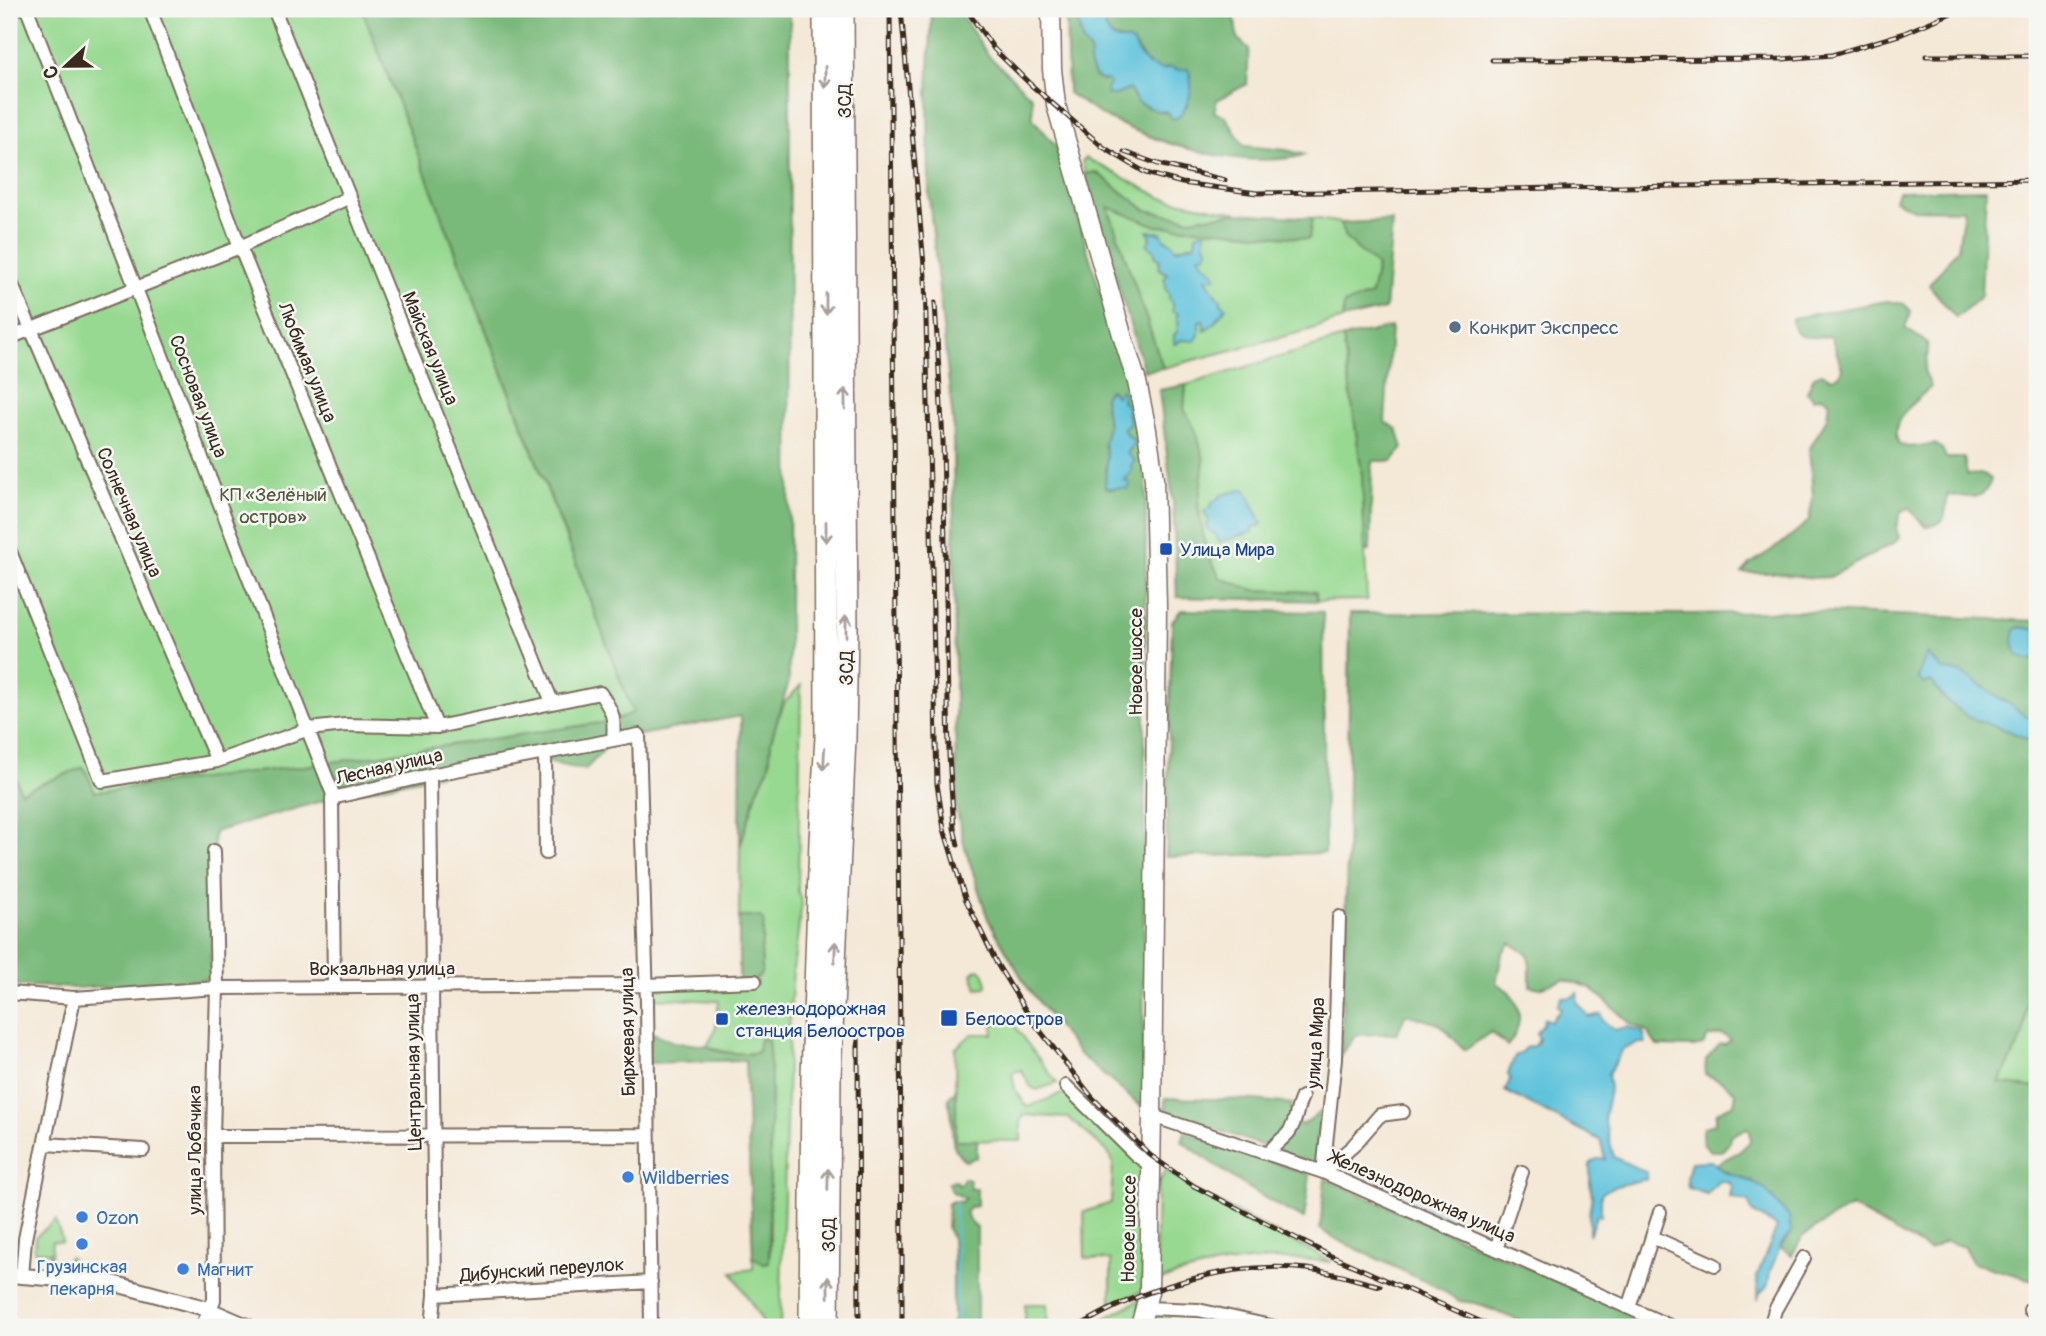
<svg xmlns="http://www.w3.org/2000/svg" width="2046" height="1336" font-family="Pangolin,sans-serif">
	<rect width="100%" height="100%" fill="#f6f6f2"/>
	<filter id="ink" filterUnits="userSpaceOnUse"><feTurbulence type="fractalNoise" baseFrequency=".0143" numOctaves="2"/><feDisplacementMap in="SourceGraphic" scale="14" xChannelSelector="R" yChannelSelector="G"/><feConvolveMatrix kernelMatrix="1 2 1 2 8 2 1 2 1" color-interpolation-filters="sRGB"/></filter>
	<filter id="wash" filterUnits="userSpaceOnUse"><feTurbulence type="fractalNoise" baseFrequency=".00686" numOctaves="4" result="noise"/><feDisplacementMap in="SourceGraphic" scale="28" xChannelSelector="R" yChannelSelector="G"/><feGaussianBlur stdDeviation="1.57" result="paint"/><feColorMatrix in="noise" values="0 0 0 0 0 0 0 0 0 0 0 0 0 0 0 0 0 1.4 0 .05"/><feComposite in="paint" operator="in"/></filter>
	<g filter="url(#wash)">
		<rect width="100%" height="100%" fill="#f4e8d6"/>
		<path fill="#97d990" stroke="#698257" stroke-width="2" fill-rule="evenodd" d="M9 9H362L633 713 607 722 313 765 94 792 83 767 21 792 9 762Z
			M1086 158 1162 198 1239 213 1190 219 1146 210 1096 172 1085 174 1082 161Z
			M1108 207 1157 226 1218 230 1308 239 1312 218 1341 223 1345 238 1377 266 1371 295 1344 304 1343 319 1305 331 1163 368ZM1151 237 1172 243 1175 249 1195 243H1204L1208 248 1206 254 1198 255 1203 264 1205 279 1221 303 1219 317 1205 330 1203 319 1199 321V329L1195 338 1180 340 1178 314 1166 283 1169 274 1159 269C1161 257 1156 252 1147 245Z
			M1343 338 1362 475 1367 600 1317 601 1315 592 1254 590 1220 578 1206 550 1198 506 1204 460 1184 409 1186 385ZM1212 507 1255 526 1253 528 1209 519Z
			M801 685 798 891 802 903 793 969 789 1029 780 1327H766L732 1272 753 1269V1257L764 1264 770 1254V1161L760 1039 758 1052C741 1055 723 1053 707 1046L715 1031 719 1001 652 998 646 986 753 981 762 963 761 952 763 934 760 917H739L740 846 758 789 769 767 771 741 776 723 785 702Z
			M979 969 983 972 987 984 986 987 977 988 972 974 976 970Z
			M2037 976V1088L1999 1084 2023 1036 2028 996Z
			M1009 1016 1024 1039 1057 1083 1037 1090 1031 1087 1021 1070 1012 1073 1015 1089 1027 1107 1065 1093 1143 1165 1142 1291 1111 1304V1260L1085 1258 1084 1212 1111 1203 1113 1163 1108 1152 1069 1118 1024 1115 1021 1122V1141L956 1140 955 1049 972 1034H993V1024H999V1017Z
			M1165 1170 1195 1191 1332 1262C1274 1254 1211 1262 1155 1282L1157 1188Z
			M56 1220C56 1228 62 1234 62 1242L52 1241 51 1260 67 1261 68 1257H71L70 1267 49 1265V1252L34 1251 35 1237Z
			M1141 1299 1134 1327H1088Z
			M1025 1304H1047L1048 1327H988H1025Z
			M1154 1309H1172L1166 1327H1148Z"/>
		<path fill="#79b97a" stroke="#5a724c" stroke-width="2" fill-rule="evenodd" d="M362 9H790L789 681 771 741 769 767 758 789 740 846 741 716 613 740 585 770 522 757 339 796 214 832 210 979 76 988 9 985V762L21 792 84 767 95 792 313 765 607 722 633 713 562 526Z
			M932 9H957L989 56 1032 97 1033 119 1056 146 1126 377 1146 481 1143 1108 1079 1054 1027 987 988 919 964 844 956 807 953 421 929 197 928 92ZM1112 390 1116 396 1123 394 1122 402 1130 422 1123 429C1132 445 1125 469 1123 487L1110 489 1105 487 1107 456 1104 443 1108 426 1104 397 1108 391Z
			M1066 9H1075C1076 14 1081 38 1083 42 1084 46 1088 48 1090 51 1095 62 1085 82 1107 80L1111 84 1122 91 1129 89C1132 93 1135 100 1139 103 1150 111 1164 110 1176 118L1187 105 1190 74 1169 67 1163 70C1141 64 1146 59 1134 45 1126 35 1115 45 1107 30 1105 26 1102 23 1101 20 1101 16 1103 12 1103 9H1234L1237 38 1249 49 1247 84 1217 100 1214 112 1225 116 1244 146 1286 150 1306 155C1242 170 1167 147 1109 119 1095 112 1081 102 1068 93Z
			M1096 172 1146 210 1190 219 1239 213 1312 218 1309 239 1218 230 1157 226 1108 207 1163 368 1144 371 1085 174Z
			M1986 189 1981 296 1956 318 1929 285 1958 248 1964 210 1913 209 1895 200 1898 191Z
			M1392 221 1385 309 1343 319 1344 304 1371 295 1377 266 1345 238 1341 223Z
			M1887 301 1904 304 1911 311 1905 328 1927 343 1928 352 1924 370 1931 387C1915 401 1885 422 1900 445L1909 447 1935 444 1942 449 1946 458H1964L1967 475 1984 474 1991 480C1983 504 1967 496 1947 495 1946 513 1948 525 1926 527L1909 508 1901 511 1896 528 1899 537 1894 543 1830 577 1812 578 1777 573H1742L1750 564 1781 544 1809 521 1813 495 1809 450 1827 418 1829 401 1822 397 1813 399 1807 392 1814 376 1822 373 1830 378 1839 376 1842 368 1831 336C1813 337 1792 343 1792 318Z
			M1391 327 1385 422 1397 429 1403 448 1392 461H1372L1370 551H1365L1362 475 1343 338Z
			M1186 385 1184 409 1196 431 1204 460 1198 506 1206 550 1220 578 1254 590 1316 592 1317 601 1177 597 1173 503 1159 390Z
			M1181 610 1323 612 1325 853 1166 857 1172 621Z
			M1798 611 2037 621V630L2020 627 2027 659H2037V723L1965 675 1954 671 1943 670 1927 654 1931 681 1944 698 1968 717 2009 731 2032 741V753L2037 754V976L2028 996 2023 1036 1999 1083 2037 1088V1281L1973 1263 1964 1247 1946 1241 1929 1250 1851 1207 1836 1215 1803 1236 1792 1255 1780 1247 1791 1233C1781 1209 1772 1189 1746 1179 1734 1175 1725 1173 1716 1164L1739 1152 1751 1141 1750 1131 1747 1128 1730 1136 1729 1143 1722 1151H1710L1703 1144 1702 1133 1704 1127 1715 1124 1717 1112 1734 1104 1736 1093 1723 1082 1705 1074 1706 1060 1720 1044 1725 1045 1731 1040 1722 1034 1708 1037 1703 1045 1693 1047 1657 1046 1647 1031 1632 1025 1591 988 1564 979 1540 988 1530 986V965L1528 954 1510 943 1502 954 1496 983C1500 986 1507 989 1510 993 1524 1010 1521 1031 1507 1046L1491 1032 1465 1050 1439 1024 1406 1014 1397 1033 1356 1035 1341 1055 1347 859 1350 613 1696 614Z
			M739 917H760L764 921 761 952 762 963 761 974 754 981H739Z
			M652 1033 674 1042 707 1046 720 1052 749 1054 758 1052 760 1039H768L771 1074 769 1262 764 1264 753 1257 745 1060 647 1063Z
			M956 1090V1140H977V1157L966 1161C947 1147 954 1130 951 1111 950 1107 949 1103 948 1099Z
			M1165 1098 1254 1100 1292 1104 1290 1120 1302 1125 1325 1109 1316 1165 1165 1111Z
			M1185 1132 1310 1175 1304 1219C1260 1198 1221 1170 1182 1141Z
			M964 1178H967L970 1181 969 1185 971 1189H977V1206L969 1207 966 1212 969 1220 977 1228V1327H953V1253L952 1238 947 1228 948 1203 953 1201 961 1202 965 1198 952 1192 948 1183 954 1180 960 1185Z
			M1325 1179 1649 1321 1636 1327 1623 1323 1617 1327H1535L1475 1303 1459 1301 1439 1288 1338 1240 1320 1229Z"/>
		<path fill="#5ec3dc" stroke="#4c767d" stroke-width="2" d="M1075 9H1103L1101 19 1111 37 1118 40H1128L1134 44 1139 55 1148 65 1163 70 1169 67 1178 70 1188 69C1195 87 1190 106 1176 119L1171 118 1167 112 1154 110 1137 102 1129 89 1116 95H1107L1106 88 1110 84 1107 80H1101L1094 76 1089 64 1091 55 1089 49 1083 44Z
			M1148 231 1161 233 1164 239 1172 243 1176 249 1195 244 1196 235 1200 232H1206L1204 243 1208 248 1206 254 1198 256C1203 265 1213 268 1216 277L1206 279 1218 298 1221 299V303L1226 307C1223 314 1216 317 1214 324L1207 328V330L1205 331 1203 320 1199 321V335L1195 341 1180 340 1178 343 1174 344V335L1178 331 1177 326 1179 322 1176 319 1178 314 1172 311V303L1169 299V294L1165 288 1166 283 1164 279 1168 274 1159 269 1160 260 1155 257V251L1147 245 1151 237Z
			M1112 390 1116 396 1121 390 1123 394 1122 401 1127 406V413L1130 422 1123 429 1127 435 1134 440 1132 447 1127 453 1135 461 1131 465 1132 471 1124 480 1129 482 1130 486 1127 489C1119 486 1113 490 1105 487L1107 456 1104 443 1108 426 1104 397 1108 391Z
			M1245 489 1262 523 1260 526H1255L1253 528V532L1219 542 1215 533H1212L1207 527 1209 519 1206 517 1204 511 1211 507 1212 503 1222 495Z
			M2020 627 2037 630V659L2027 660 2016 653C2013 645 2012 639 2015 630Z
			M1926 654 1943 670 1954 671 1965 675 2037 723V754L2032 753V741L2009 731 1968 717 1944 698 1931 681 1924 684 1918 678Z
			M1578 993 1577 1002 1589 1017 1601 1014 1603 1021 1615 1030 1627 1027 1643 1032 1646 1043H1639L1623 1049 1608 1074 1610 1089 1604 1119 1614 1157 1647 1173 1646 1179 1612 1187 1601 1194V1216L1597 1214 1589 1235V1215L1592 1196 1590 1182V1164L1597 1159H1605L1600 1140 1505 1091 1510 1080 1508 1074 1515 1056 1522 1053 1525 1048 1534 1046 1539 1040 1537 1033 1543 1024 1544 1018 1551 1021 1561 1009 1557 1005 1562 997 1570 998Z
			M1711 1161 1724 1172 1738 1176 1764 1188 1789 1217 1791 1233 1782 1243 1770 1271 1768 1285 1759 1294 1758 1300 1757 1276 1777 1227 1752 1212 1749 1202 1730 1197 1732 1187 1730 1183 1719 1181 1707 1194 1688 1188 1687 1177 1691 1162Z"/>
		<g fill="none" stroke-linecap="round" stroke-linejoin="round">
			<path stroke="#5ec3dc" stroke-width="2.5" d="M1338 1170 1379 1188
				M1394 1194 1456 1221
				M955 1203 957 1327"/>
		</g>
	</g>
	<g filter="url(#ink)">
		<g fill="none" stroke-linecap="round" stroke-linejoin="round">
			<defs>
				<path id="minor" d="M27 9 334 797
					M150 9 240 247 437 727
					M274 9 552 702
					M9 278 217 761
					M9 338 240 247 350 197
					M9 549 102 781 217 761 309 729 345 725 437 727 600 693C613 712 615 717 613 740
					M545 753 546 853
					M430 775 435 1295 432 1327
					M334 987 332 798 430 775 639 735 647 1002 651 1327
					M9 993 74 998 217 988 646 985 755 981
					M1066 1086 1136 1155 1150 1165
					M1152 1116 1323 1172 1672 1327
					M213 1136 648 1135
					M45 1144 143 1150
					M1269 1154C1273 1144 1283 1140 1289 1132 1297 1121 1296 1108 1302 1097
					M1323 1172 1335 1059 1339 917
					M1323 1172 1353 1146 1380 1115 1403 1112
					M1652 1237 1715 1265
					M1496 1249 1522 1172
					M22 1276 25 1239 74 998
					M435 1295 651 1282
					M1146 1308 1198 1310 1275 1327
					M1629 1308 1660 1212
					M2030 1310 2037 1315
					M202 1327 214 1300 213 1136 217 988 214 851
					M1770 1327 1775 1310 1804 1258"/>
				<path id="tertiary" d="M9 1275 112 1283 205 1308 249 1327"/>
				<path id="secondary" d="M1051 9 1052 69 1056 105 1123 338 1137 382 1147 430 1154 479 1157 606 1152 1116 1149 1292 1140 1327"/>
				<path id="motorway" d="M810 1327 812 1076 820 841 826 737 824 9
					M828 1327 830 1077 845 737 847 630 843 9"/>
			</defs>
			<use href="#minor" stroke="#7c6c5e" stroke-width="16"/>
			<use href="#tertiary" stroke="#7c6c5e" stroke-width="18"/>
			<use href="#secondary" stroke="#7c6c5e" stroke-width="21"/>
			<use href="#motorway" stroke="#7c6c5e" stroke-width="24"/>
			<use href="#minor" stroke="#fff" stroke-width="12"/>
			<use href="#tertiary" stroke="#fff" stroke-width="14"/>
			<use href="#secondary" stroke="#fff" stroke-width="18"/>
			<use href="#motorway" stroke="#fff" stroke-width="21"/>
			<defs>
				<path id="rail" d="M890 9 902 1245V1327
					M901 9 925 276 937 784 944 829 965 898 997 964 1031 1019 1092 1097 1150 1155 1194 1186 1329 1255 1493 1327
					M966 9 994 49 1030 84 1103 147 1146 173 1182 183 1257 193 2037 180
					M1926 56H2037
					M1492 60 1783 59 1832 55 1902 34 1961 9
					M1124 152 1158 164 1225 180
					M935 303 943 441 949 755 954 828 958 845
					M858 1032 859 1327
					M1078 1327C1141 1288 1232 1260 1307 1269 1332 1272 1356 1280 1380 1286"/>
			</defs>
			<use href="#rail" stroke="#3b2a1e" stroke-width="5"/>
			<use href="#rail" stroke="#f6f6f2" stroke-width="2.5" stroke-dasharray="8" stroke-linecap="butt"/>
		</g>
		<defs><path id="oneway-shaft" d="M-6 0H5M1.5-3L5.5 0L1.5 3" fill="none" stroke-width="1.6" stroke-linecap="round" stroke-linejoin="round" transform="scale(1.75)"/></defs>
		<g stroke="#a79f9a">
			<use href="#oneway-shaft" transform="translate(825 77) rotate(90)"/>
			<use href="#oneway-shaft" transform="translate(826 304) rotate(90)"/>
			<use href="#oneway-shaft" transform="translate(845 399) rotate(-90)"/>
			<use href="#oneway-shaft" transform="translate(826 532) rotate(90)"/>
			<use href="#oneway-shaft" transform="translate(846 626) rotate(-90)"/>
			<use href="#oneway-shaft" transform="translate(824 759) rotate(93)"/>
			<use href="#oneway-shaft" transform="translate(835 952) rotate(-88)"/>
			<use href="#oneway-shaft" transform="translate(828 1179) rotate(-89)"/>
			<use href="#oneway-shaft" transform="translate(828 1287) rotate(-91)"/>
		</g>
	</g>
	<circle fill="#5c6f8a" stroke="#f6f6f2" stroke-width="2.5" cx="1455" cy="327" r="7"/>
	<g fill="#1a4fb4" stroke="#f6f6f2" stroke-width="2.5">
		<rect x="1159" y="542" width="14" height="14" rx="3.5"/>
		<rect x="940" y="1009" width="18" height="18" rx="3.5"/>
		<rect x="715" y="1012" width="14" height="14" rx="3.5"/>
	</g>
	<g fill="#3f7fe0" stroke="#f6f6f2" stroke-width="2.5">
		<circle cx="628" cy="1177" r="7"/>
		<circle cx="82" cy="1217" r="7"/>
		<circle cx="82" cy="1244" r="7"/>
		<circle cx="183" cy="1269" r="7"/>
	</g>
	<g text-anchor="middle" stroke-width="5" stroke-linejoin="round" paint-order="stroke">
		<g font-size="19" fill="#3b2a1e" stroke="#f6f6f2">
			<text transform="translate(844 101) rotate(-90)" y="7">ЗСД</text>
			<text transform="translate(431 348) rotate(68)" y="7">Майская улица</text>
			<text transform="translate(308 362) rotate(68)" y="7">Любимая улица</text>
			<text transform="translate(199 396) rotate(69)" y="7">Сосновая улица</text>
			<text transform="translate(130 512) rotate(67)" y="7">Солнечная улица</text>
			<text transform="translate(1135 662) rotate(-90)" y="7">Новое шоссе</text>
			<text transform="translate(846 668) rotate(-89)" y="7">ЗСД</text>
			<text transform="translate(389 766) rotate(-13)" y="7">Лесная улица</text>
			<text x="382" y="975">Вокзальная улица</text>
			<text transform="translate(627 1032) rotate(-91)" y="7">Биржевая улица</text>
			<text transform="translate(1315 1043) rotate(-87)" y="7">улица Мира</text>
			<text transform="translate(413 1072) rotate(-91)" y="7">Центральная улица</text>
			<text transform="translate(194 1150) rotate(-90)" y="7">улица Лобачика</text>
			<text transform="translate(1423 1196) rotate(24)" y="7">Железнодорожная улица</text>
			<text transform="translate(1128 1229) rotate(-89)" y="7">Новое шоссе</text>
			<text transform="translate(828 1235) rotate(-90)" y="7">ЗСД</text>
			<text transform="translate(542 1269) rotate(-4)" y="7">Дибунский переулок</text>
		</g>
		<g font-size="19" fill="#4e5e75" stroke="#f6f6f2" text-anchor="start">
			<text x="1469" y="334">Конкрит Экспресс</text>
		</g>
		<g font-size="19" fill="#52563a" stroke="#f6f6f2">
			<text x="273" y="501">КП «Зелёный<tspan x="273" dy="22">остров»</tspan></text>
		</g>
		<g font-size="19" fill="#164399" stroke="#f6f6f2" text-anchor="start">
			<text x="1180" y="556">Улица Мира</text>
			<text x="736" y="1015">железнодорожная<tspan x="736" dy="22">станция Белоостров</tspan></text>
			<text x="965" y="1025">Белоостров</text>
		</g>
		<g font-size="19" fill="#366cbe" stroke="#f6f6f2" text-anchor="start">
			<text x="642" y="1184">Wildberries</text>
			<text x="96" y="1224">Ozon</text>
			<text x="82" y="1273" text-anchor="middle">Грузинская<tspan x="82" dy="22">пекарня</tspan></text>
			<text x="197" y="1276">Магнит</text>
		</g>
	</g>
	<rect width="2046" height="1336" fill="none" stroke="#f6f6f2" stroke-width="35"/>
	<g transform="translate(66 66) rotate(248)" stroke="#f6f6f2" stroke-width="5" paint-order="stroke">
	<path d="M0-5L12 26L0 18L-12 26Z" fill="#3b2a1e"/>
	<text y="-10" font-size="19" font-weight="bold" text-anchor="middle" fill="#3b2a1e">С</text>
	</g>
</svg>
